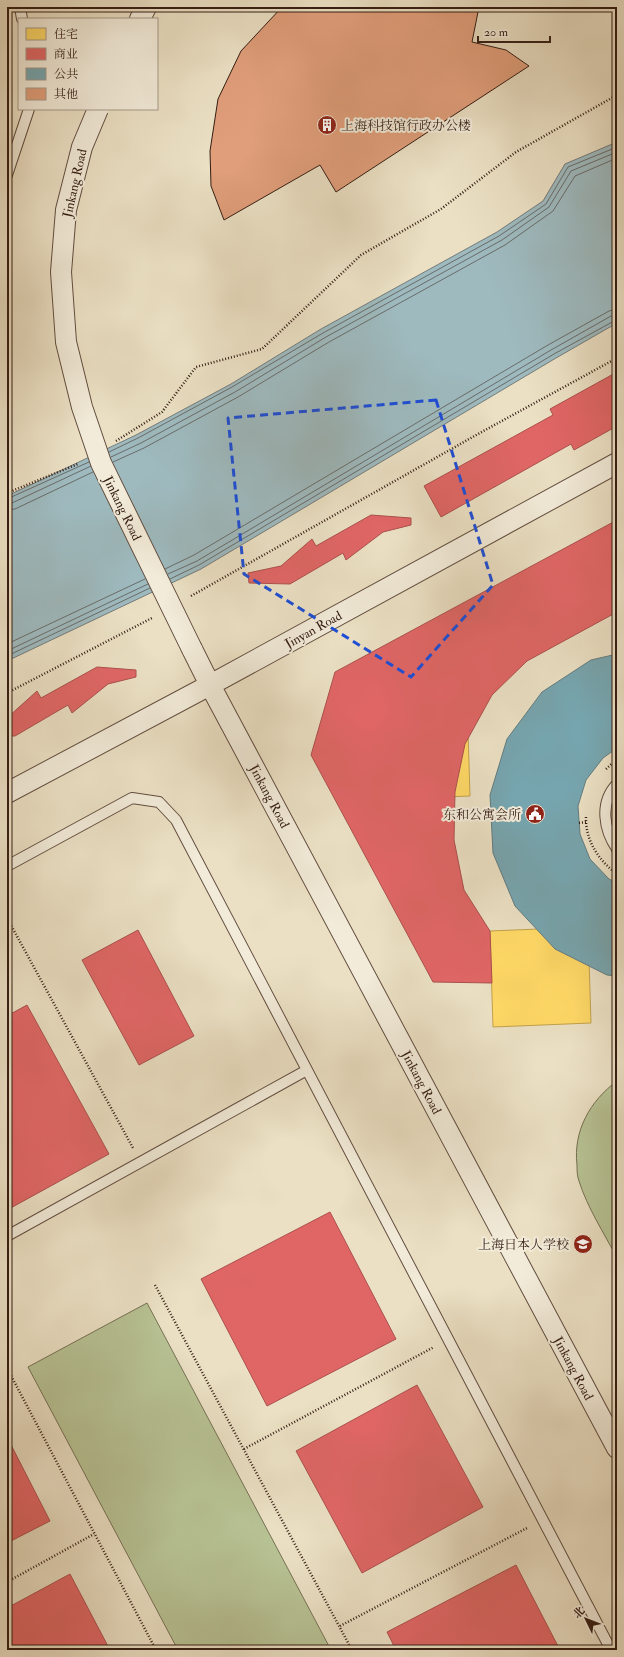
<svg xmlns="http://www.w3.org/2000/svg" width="624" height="1657" font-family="'IM FELL Double Pica','Noto Serif SC',serif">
	<rect width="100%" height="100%" fill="#ebe0c4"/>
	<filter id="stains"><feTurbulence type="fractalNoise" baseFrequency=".005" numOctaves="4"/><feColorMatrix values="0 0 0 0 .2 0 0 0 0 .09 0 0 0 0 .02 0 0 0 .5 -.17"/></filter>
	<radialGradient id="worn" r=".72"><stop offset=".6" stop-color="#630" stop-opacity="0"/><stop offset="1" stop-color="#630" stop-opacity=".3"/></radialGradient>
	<path fill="#b7c294" stroke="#767054" d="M617 1081V1258C604 1233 587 1207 579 1181 577 1176 577 1170 577 1165 573 1131 590 1101 617 1081Z
		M147 1303 331 1650H178L28 1367Z"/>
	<path fill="#9ebabf" stroke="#747b7b" d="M617 142V323L556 358 201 569 7 661V496L136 435 231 384 321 329 497 232 543 201 565 164Z"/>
	<path fill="#ffd966" stroke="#c2a14d" d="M467 700 470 796 372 800 369 704Z
		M588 927 591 1023 493 1027 490 931Z"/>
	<path fill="#e06666" stroke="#ac504d" d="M617 372V426L574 450 571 444 441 517 424 486 553 415 550 409Z
		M371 515 411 518V525L383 532 346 560 343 553 290 584 249 583 248 573 281 566 312 539 316 546Z
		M617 520V612L527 661 492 695 465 744 455 792 454 840 464 890 490 931 492 983 433 982 311 755 335 672Z
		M97 667 136 670V677L108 684 72 713 68 705 15 736H7V718L37 691 41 698Z
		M138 930 194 1036 139 1065 82 960Z
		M27 1005 109 1154 7 1210V1016Z
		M330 1212 396 1339 267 1406 201 1279Z
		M417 1385 483 1507 362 1573 296 1451Z
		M7 1437 50 1521 7 1543Z
		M516 1565 560 1650H396L387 1632Z
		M70 1574 110 1650H7V1608Z"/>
	<path fill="#76a5af" stroke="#627c80" d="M617 654V748L603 758 586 780 578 806 580 834 590 859 609 879 617 883V976L607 975 555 949 515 906 493 853 490 795 507 739 542 692 591 660Z"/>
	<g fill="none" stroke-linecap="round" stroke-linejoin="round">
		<path stroke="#696c6a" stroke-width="1" d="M109 452 138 438 232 387 323 333 499 236 546 204 568 167 617 147
			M111 457 141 443 235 392 326 337 502 240 549 207 571 171 617 152
			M113 462 144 448 238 397 329 342 505 245 553 211 575 176 617 158
			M7 499 89 462
			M7 504 12 503 91 466
			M7 510 15 509 93 472
			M165 569 194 555 548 345 609 311 617 309
			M168 574 197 561 551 350 611 316 617 315
			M170 579 199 565 554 354 614 321 617 320
			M7 644 145 579
			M7 651 148 584
			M7 656 150 588"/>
	</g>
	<path fill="#e09e7a" stroke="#341d14" d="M282 7H479L472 42 506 50 529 66 336 192 320 165 224 220 211 186 210 151 218 99 241 51Z"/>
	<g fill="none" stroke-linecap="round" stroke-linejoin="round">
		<defs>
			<path id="service" d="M20 7 22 19
				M7 175 29 109
				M617 784C599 803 604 830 617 849
				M7 866 132 798 159 802 176 820 611 1650
				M7 1236 307 1070"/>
			<path id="minor" d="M140 19 146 7
				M192 649 210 685 617 1448
				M7 793 210 685 617 463"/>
		</defs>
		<use href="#service" stroke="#624e40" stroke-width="12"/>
		<use href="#minor" stroke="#624e40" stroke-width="22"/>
		<path stroke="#341d14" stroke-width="2.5" stroke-dasharray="1 2" stroke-linecap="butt" d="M116 441 162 412 196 367 262 349 361 255 441 209 516 152 617 95
			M7 493 78 464
			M191 596 478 434 617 358
			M7 693 152 618
			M606 769 617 759
			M586 817C585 840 599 861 617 874
			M579 823 586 822
			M7 918 133 1148
			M155 1285 352 1650
			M7 1368 156 1650
			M244 1449 434 1347
			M7 1582 94 1534
			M340 1626 527 1528"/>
		<use href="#service" stroke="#f2ebd9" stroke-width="10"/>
		<use href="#minor" stroke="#f2ebd9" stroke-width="20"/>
		<defs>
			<path id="minor-bridge" d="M98 109 82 147 66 210 61 272 66 342 82 407 101 463 192 649"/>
		</defs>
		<use href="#minor-bridge" stroke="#624e40" stroke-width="22" stroke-linecap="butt"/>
		<use href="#minor-bridge" stroke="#f2ebd9" stroke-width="20"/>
	</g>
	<path fill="none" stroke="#1d4ed8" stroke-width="3" stroke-dasharray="8 5" stroke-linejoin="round" d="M436 400 493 585 411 677 244 574 228 418Z"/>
	<defs>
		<symbol id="building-disc" viewBox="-11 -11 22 22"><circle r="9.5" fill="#8f2418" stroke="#f2ebd9"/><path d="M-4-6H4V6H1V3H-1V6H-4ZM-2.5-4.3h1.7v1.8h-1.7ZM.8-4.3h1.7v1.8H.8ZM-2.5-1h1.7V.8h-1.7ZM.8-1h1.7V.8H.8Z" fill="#fff"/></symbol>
		<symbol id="civic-disc" viewBox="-11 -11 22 22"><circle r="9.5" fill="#8f2418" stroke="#f2ebd9"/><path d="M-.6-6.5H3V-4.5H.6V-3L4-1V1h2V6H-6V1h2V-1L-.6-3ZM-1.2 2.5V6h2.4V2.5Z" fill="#fff"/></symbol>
		<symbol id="school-disc" viewBox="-11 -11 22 22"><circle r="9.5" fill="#8f2418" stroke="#f2ebd9"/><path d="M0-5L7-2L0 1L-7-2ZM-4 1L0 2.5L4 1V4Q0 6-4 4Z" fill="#fff"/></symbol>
	</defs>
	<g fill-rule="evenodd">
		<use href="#building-disc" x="316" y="114" width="22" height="22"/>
		<use href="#civic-disc" x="524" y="803" width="22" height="22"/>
		<use href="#school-disc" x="572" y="1233" width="22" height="22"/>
	</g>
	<g text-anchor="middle" stroke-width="4" stroke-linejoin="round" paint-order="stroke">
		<g font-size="13" fill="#341d14" stroke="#f2ebd9" text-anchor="end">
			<text x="341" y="130" text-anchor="start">上海科技馆行政办公楼</text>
			<text x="521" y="819">东和公寓会所</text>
			<text x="569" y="1249">上海日本人学校</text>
		</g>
		<g font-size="13" fill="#341d14" stroke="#f2ebd9">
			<text transform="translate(74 183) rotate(-77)" y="5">Jinkang Road</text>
			<text transform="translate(123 508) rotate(64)" y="5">Jinkang Road</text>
			<text transform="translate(313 629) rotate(-29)" y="5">Jinyan Road</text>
			<text transform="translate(270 796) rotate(62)" y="5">Jinkang Road</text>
			<text transform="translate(422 1082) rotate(62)" y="5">Jinkang Road</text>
			<text transform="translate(574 1368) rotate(62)" y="5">Jinkang Road</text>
		</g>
	</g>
	<rect width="624" height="1657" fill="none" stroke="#ebe0c4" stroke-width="24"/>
	<rect x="8" y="8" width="608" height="1641" fill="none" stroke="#341d14" stroke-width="2"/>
	<rect x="12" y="12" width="600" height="1633" fill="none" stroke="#341d14"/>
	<rect x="18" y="18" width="140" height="92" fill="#f2ebd9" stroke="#a6998a"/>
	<rect x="26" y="28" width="20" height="12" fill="#ffd966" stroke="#a6998a"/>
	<text x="54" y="38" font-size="12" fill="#341d14">住宅</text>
	<rect x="26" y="48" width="20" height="12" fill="#e06666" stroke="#a6998a"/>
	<text x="54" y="58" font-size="12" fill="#341d14">商业</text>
	<rect x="26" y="68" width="20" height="12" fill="#76a5af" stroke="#a6998a"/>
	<text x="54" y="78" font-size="12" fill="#341d14">公共</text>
	<rect x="26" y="88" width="20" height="12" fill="#e09e7a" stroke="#a6998a"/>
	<text x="54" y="98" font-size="12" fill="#341d14">其他</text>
	<g transform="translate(586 1619) rotate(313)" stroke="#f2ebd9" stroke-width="3" paint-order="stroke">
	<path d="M0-3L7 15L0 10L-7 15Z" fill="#341d14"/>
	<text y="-6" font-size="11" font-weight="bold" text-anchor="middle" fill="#341d14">北</text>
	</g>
	<path d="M478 36v6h72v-6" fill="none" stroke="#341d14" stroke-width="2"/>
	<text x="484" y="36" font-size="12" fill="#341d14" stroke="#f2ebd9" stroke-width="3" paint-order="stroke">20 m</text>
	<rect width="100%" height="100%" filter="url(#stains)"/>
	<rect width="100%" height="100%" fill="url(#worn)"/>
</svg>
